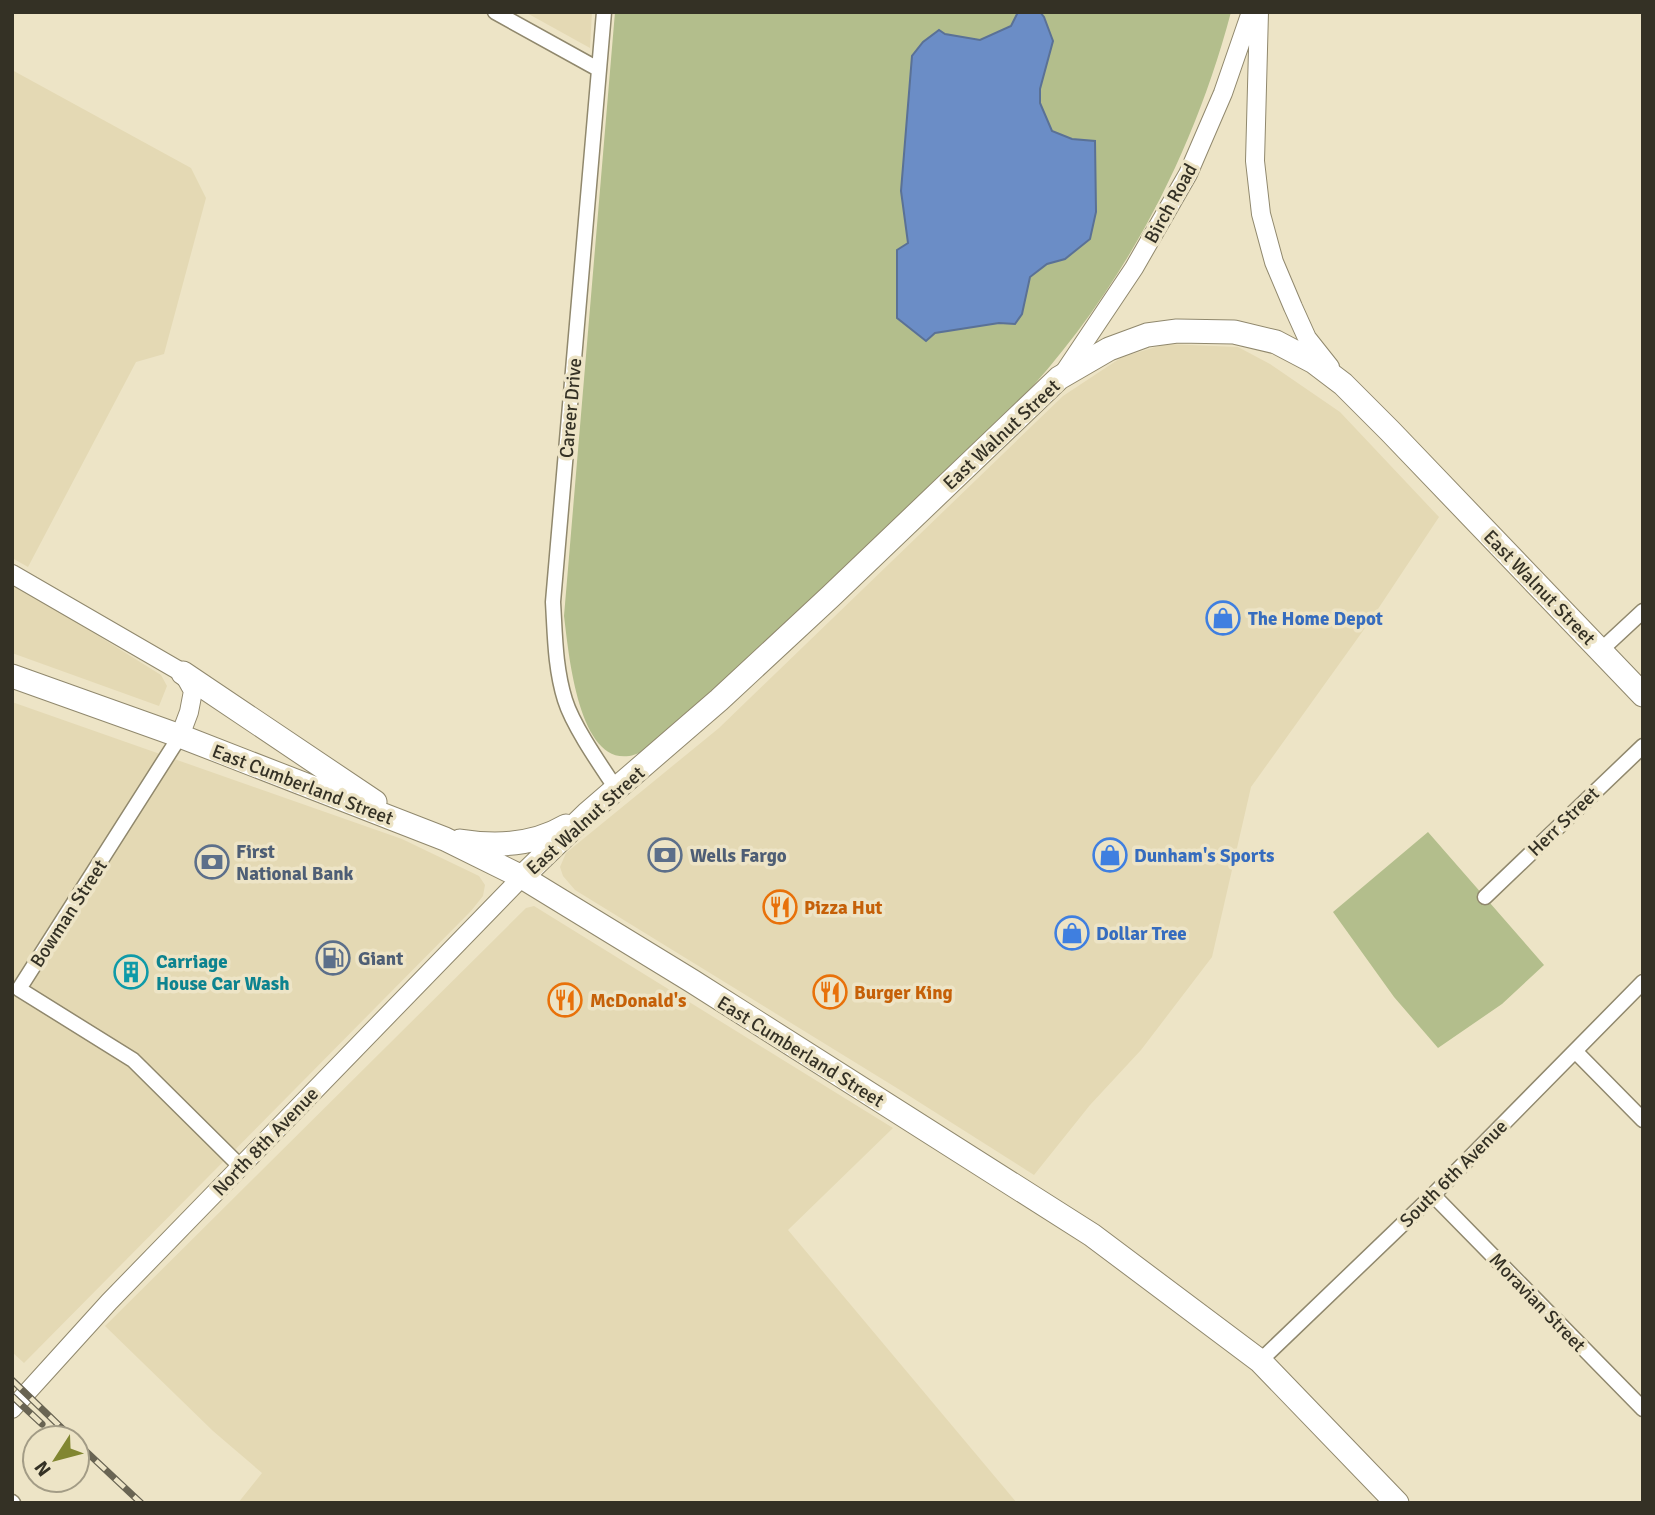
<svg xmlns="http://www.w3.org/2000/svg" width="1655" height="1515" font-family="Signika,sans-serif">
	<rect width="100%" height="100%" fill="#ede4c6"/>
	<path fill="#e4d9b4" d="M525 12H592L590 48Z
		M12 70 191 168 206 198 164 354 136 362 28 567 12 558Z
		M1166 344 1238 347 1270 364 1340 412 1439 517 1370 621 1251 787 1212 957 1141 1050 1090 1105 1034 1175 900 1090 575 890 563 876 560 867 566 853 719 728 1063 396 1122 357Z
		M12 582 161 675 167 686 159 706 12 653Z
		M12 702 402 839 479 876 485 885 483 896 471 911 24 1363 12 1352Z
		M534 906 893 1128 788 1230 1017 1503H238L262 1473 213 1431 105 1326 526 908Z"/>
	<path fill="#b3be8c" d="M615 12H1231C1191 163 1116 301 1008 413L714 692 647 749C580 789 569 655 564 616Z
		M1428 832 1544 965 1502 1004 1438 1048 1394 997 1333 912Z"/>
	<path fill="#6b8dc6" stroke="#5a7196" stroke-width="2" d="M1018 12H1040L1044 17 1053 41 1040 89V103L1052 131 1072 139 1095 141 1096 212 1090 239 1065 259 1047 264 1030 277 1022 314 1015 324 999 323 935 333 926 341 897 318V250L908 243 901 191 912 56 923 42 939 30 945 34 980 40 1011 26Z"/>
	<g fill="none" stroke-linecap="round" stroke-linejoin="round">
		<defs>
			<path id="minor" d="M495 12 598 69
				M604 12 553 602C555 635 555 668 565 700 573 726 601 766 617 790
				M1601 650 1643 611
				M180 736 19 989 133 1060 241 1167
				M1485 897 1643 746
				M1575 1051 1643 1120
				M1433 1195 1643 1409
				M1260 1361 1433 1195 1643 982
				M12 1502 13 1503"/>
			<path id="tertiary" d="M1259 12 1255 161 1261 214 1274 262 1293 307 1307 338 1330 367
				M1063 374 1134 268 1188 174 1223 93 1251 12
				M12 574 183 673 193 691 189 712 180 736
				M12 1409 109 1302 522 877"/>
			<path id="trunk" d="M183 673 375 802
				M12 676 180 736 445 839 522 877 692 981 1092 1235 1260 1361 1397 1503
				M460 841C497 847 534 845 566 826
				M522 877 587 814 719 700 831 596 1059 378 1109 349 1147 335 1177 331 1234 332 1276 342 1314 362 1343 384 1390 431 1643 695"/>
		</defs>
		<use href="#minor" stroke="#90886d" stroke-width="17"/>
		<use href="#tertiary" stroke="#90886d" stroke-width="20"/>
		<use href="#trunk" stroke="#90886d" stroke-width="25"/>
		<use href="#minor" stroke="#fff" stroke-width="14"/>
		<use href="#tertiary" stroke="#fff" stroke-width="18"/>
		<use href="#trunk" stroke="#fff" stroke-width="23"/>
		<defs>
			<path id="rail" d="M12 1380 72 1438
				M12 1396 42 1424
				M77 1443 141 1503"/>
		</defs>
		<use href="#rail" stroke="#696453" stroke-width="7"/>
		<use href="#rail" stroke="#ede4c6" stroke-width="4.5" stroke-dasharray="13" stroke-linecap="butt"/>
	</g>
	<defs>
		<symbol id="shop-ring" viewBox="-11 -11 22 22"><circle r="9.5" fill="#ede4c6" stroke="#3f7fe0" stroke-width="1.5"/><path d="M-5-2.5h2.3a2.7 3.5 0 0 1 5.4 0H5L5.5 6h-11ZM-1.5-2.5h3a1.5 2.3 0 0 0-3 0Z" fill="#3f7fe0"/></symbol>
		<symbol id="bank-ring" viewBox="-11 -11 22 22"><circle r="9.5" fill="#ede4c6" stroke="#5c6f8a" stroke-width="1.5"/><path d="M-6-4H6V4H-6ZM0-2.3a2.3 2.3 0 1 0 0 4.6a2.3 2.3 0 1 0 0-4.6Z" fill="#5c6f8a"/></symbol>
		<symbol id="restaurant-ring" viewBox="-11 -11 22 22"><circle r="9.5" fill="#ede4c6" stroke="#e8710a" stroke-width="1.5"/><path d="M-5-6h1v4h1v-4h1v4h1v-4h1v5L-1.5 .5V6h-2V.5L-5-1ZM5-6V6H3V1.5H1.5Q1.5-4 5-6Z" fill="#e8710a"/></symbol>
		<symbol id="fuel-ring" viewBox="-11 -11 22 22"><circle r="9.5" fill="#ede4c6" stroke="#5c6f8a" stroke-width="1.5"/><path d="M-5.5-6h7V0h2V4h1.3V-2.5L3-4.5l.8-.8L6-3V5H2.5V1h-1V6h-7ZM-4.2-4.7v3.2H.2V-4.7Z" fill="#5c6f8a"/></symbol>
		<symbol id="building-ring" viewBox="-11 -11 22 22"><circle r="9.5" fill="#ede4c6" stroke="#0f9aa8" stroke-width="1.5"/><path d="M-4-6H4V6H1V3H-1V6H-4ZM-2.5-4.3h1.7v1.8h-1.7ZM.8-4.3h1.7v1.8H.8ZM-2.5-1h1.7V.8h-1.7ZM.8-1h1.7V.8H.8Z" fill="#0f9aa8"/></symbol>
	</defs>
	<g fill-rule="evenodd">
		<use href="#shop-ring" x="1204" y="599" width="38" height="38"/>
		<use href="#bank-ring" x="646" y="836" width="38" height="38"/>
		<use href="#shop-ring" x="1091" y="836" width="38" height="38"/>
		<use href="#bank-ring" x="193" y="843" width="38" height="38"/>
		<use href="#restaurant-ring" x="761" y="888" width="38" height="38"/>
		<use href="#shop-ring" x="1053" y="914" width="38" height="38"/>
		<use href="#fuel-ring" x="314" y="939" width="38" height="38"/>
		<use href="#building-ring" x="112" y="953" width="38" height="38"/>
		<use href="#restaurant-ring" x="811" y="973" width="38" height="38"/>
		<use href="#restaurant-ring" x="546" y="981" width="38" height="38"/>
	</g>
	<g text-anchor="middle" stroke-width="7" stroke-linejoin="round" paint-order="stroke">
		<g font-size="19" fill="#343125" stroke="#ede4c6">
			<text transform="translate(1170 203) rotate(-61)" y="7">Birch Road</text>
			<text transform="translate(570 408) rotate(-85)" y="7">Career Drive</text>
			<text transform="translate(1001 434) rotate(-43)" y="7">East Walnut Street</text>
			<text transform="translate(1540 587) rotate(46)" y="7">East Walnut Street</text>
			<text transform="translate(303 784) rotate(21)" y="7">East Cumberland Street</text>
			<text transform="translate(585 820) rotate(-42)" y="7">East Walnut Street</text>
			<text transform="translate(1563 821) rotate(-44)" y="7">Herr Street</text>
			<text transform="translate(68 913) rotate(-57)" y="7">Bowman Street</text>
			<text transform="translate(801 1051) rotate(32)" y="7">East Cumberland Street</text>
			<text transform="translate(265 1141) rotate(-46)" y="7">North 8th Avenue</text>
			<text transform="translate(1453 1173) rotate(-45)" y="7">South 6th Avenue</text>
			<text transform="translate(1538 1302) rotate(46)" y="7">Moravian Street</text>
		</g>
		<g font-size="19" font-weight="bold" fill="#366cbe" stroke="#ede4c6" text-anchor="start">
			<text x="1248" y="625">The Home Depot</text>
			<text x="1134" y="862">Dunham's Sports</text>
			<text x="1096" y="940">Dollar Tree</text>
		</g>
		<g font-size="19" font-weight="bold" fill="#4e5e75" stroke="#ede4c6" text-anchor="start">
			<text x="236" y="858">First<tspan x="236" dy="22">National Bank</tspan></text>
			<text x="690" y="862">Wells Fargo</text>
			<text x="358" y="965">Giant</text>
		</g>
		<g font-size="19" font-weight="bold" fill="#c56008" stroke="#ede4c6" text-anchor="start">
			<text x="804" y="914">Pizza Hut</text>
			<text x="854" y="999">Burger King</text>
			<text x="590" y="1007">McDonald's</text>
		</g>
		<g font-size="19" font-weight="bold" fill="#0d838f" stroke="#ede4c6" text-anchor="start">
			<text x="156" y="968">Carriage<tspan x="156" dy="22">House Car Wash</tspan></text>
		</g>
	</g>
	<rect width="1655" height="1515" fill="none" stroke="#343125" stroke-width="28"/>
	<g transform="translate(56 1459) rotate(234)"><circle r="33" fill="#ede4c6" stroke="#a39c86" stroke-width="2"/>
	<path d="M0-5L12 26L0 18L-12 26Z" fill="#818631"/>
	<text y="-10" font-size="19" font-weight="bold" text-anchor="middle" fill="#343125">N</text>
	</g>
</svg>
